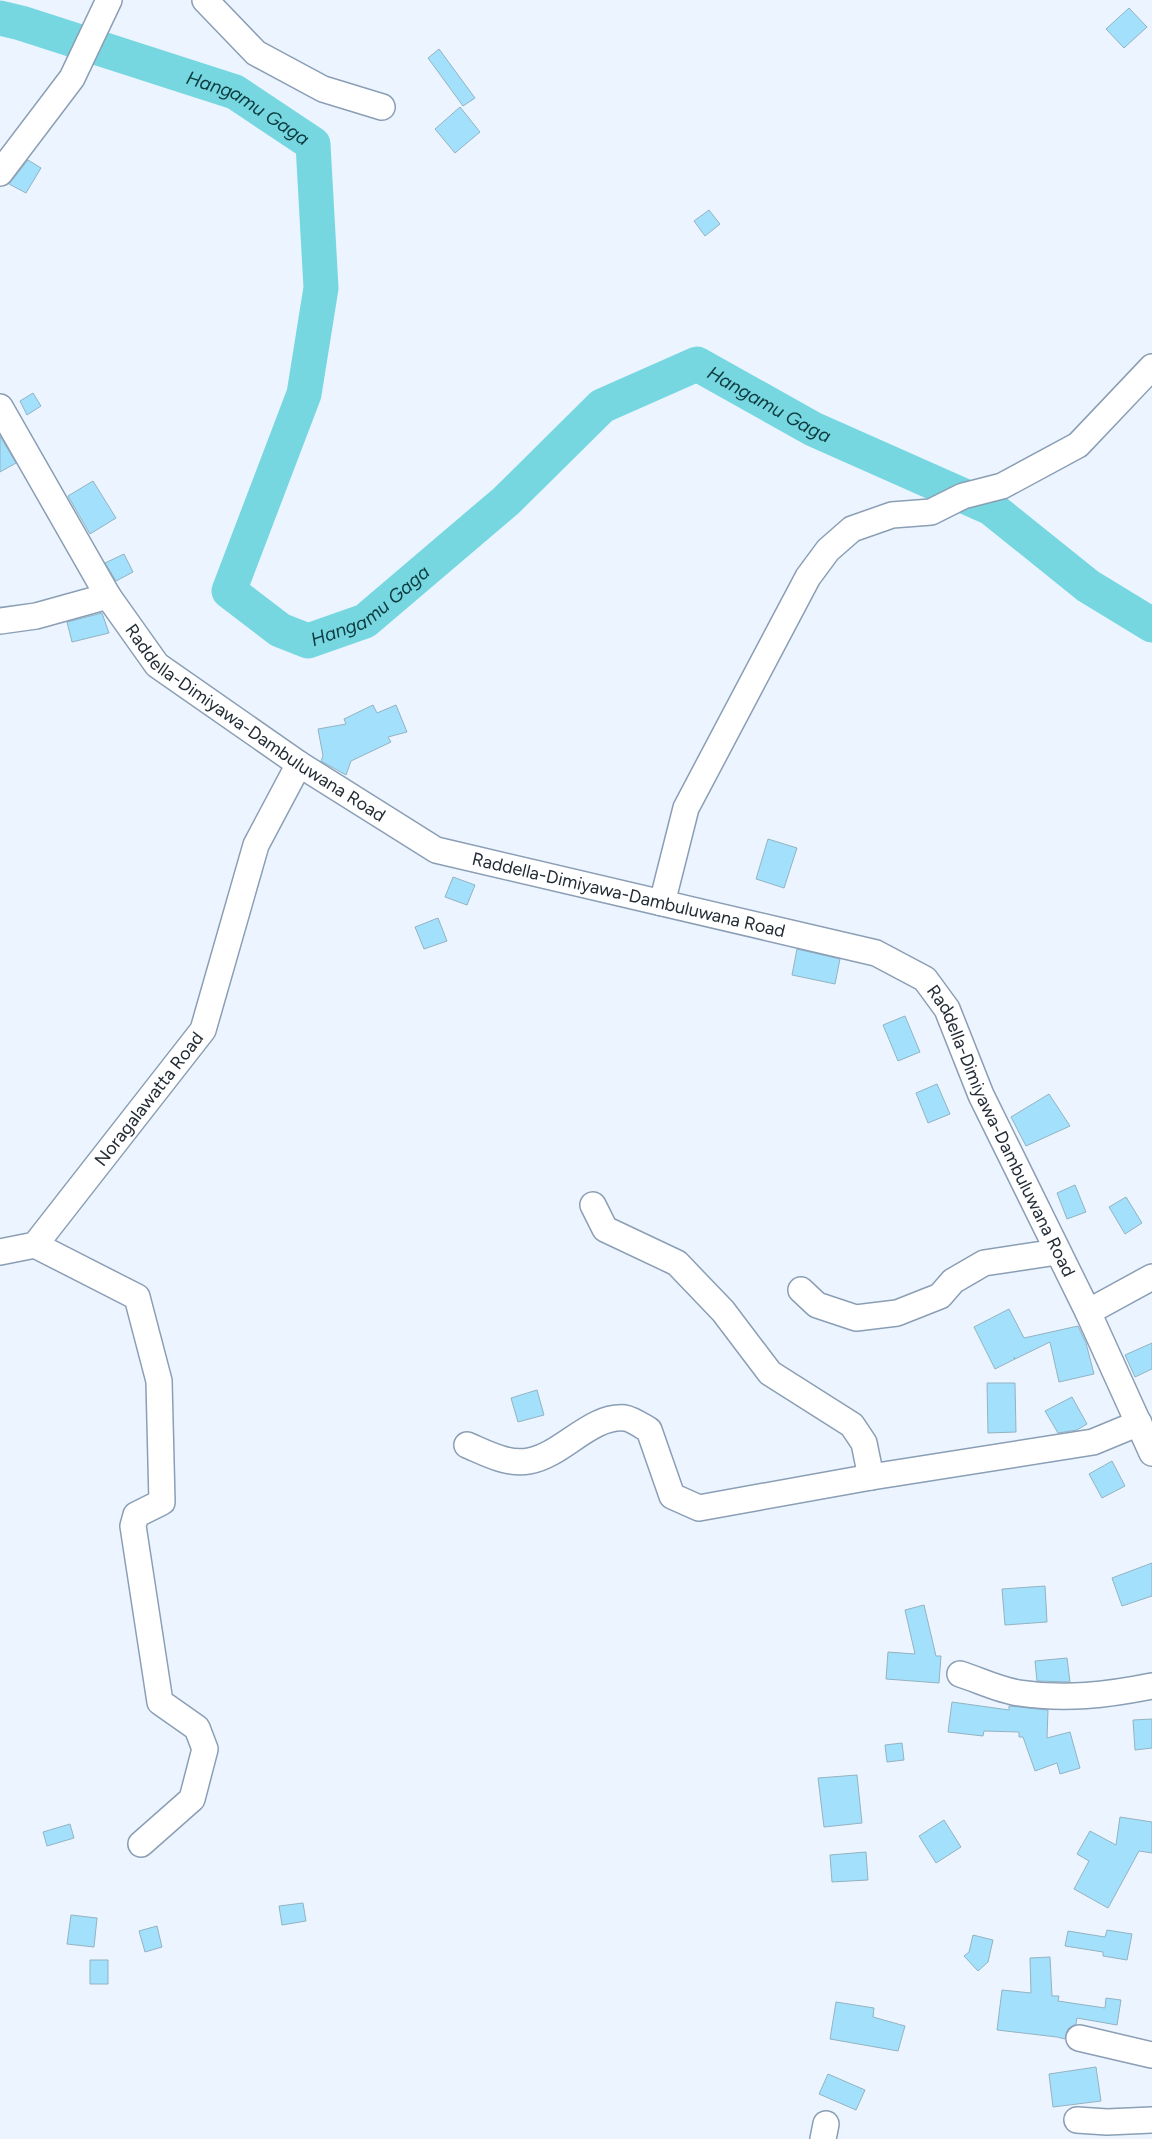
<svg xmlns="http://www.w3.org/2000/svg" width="1152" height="2139" font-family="Figtree,sans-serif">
	<rect width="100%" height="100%" fill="#ecf5ff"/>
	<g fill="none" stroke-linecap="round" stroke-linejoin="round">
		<path stroke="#77d7e1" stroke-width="35" id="s1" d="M0 18 21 23 235 92 313 144 321 288 304 394 229 591 280 630 308 641 365 621 506 501 602 406 697 364 813 429 991 508 1088 586 1152 625"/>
	</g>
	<path fill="#a3e0fc" stroke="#93b3c2" d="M1129 8 1147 27 1124 48 1106 29Z
		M439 49 475 98 463 106 428 58Z
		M460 107 480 132 455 153 435 129Z
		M28 160 41 168 26 193 9 184Z
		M709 210 720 224 705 236 694 221Z
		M33 393 41 406 27 415 20 401Z
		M0 436 16 463 0 472Z
		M93 481 116 518 90 534 68 496Z
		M124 554 133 572 116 581 105 563Z
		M102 613 109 633 72 642 67 622Z
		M373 705 377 713 396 705 407 732 388 737 391 742 351 761 346 775 321 761 323 756 318 729 346 724 344 719Z
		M768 839 797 848 784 888 756 879Z
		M453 877 475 885 467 905 445 897Z
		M438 918 447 941 424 949 415 927Z
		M797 949 840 959 835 984 792 975Z
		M905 1016 920 1052 898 1061 883 1025Z
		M937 1084 950 1114 928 1123 916 1093Z
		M1049 1094 1070 1126 1026 1146 1011 1117Z
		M1075 1185 1086 1212 1067 1219 1057 1193Z
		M1126 1197 1142 1223 1125 1234 1109 1207Z
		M1009 1309 1024 1338 1078 1326 1086 1343 1094 1374 1059 1382 1050 1342 1015 1359 1014 1357 1015 1359 995 1369 974 1327Z
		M1152 1343V1369L1135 1377 1125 1355Z
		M987 1383H1015L1016 1432 988 1433Z
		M537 1390 544 1415 518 1422 511 1398Z
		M1072 1397 1087 1424 1077 1430 1058 1433 1045 1411Z
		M1112 1461 1125 1486 1102 1498 1089 1474Z
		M1152 1563V1596L1122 1606 1112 1578Z
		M1045 1586 1047 1622 1005 1625 1002 1589Z
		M924 1605 936 1656H941L939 1683 886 1679 888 1652 915 1654 905 1610Z
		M1067 1658 1070 1682 1037 1681 1035 1661Z
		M952 1702 1009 1710V1706L1048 1710 1047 1738 1070 1732 1080 1768 1060 1774 1057 1763 1035 1771 1023 1737H1019V1732L984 1731 983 1736 948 1732Z
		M1152 1719V1748L1135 1750 1133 1720Z
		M902 1743 904 1760 887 1762 885 1745Z
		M857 1775 862 1823 824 1827 818 1778Z
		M1120 1817 1152 1822V1853L1139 1851 1108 1908 1074 1889 1089 1861 1077 1854 1090 1831 1116 1845Z
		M944 1820 961 1847 936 1863 919 1836Z
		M70 1824 74 1838 47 1846 43 1832Z
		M866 1852 868 1880 832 1882 830 1855Z
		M303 1903 306 1921 282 1925 279 1906Z
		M71 1915 97 1918 94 1947 67 1944Z
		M157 1926 162 1947 145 1952 139 1931Z
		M1107 1930 1132 1934 1127 1960 1103 1956V1952L1065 1946 1068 1931 1105 1937Z
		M973 1935 993 1940 988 1962 978 1971 964 1956 969 1952Z
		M1050 1957 1052 1996H1059L1058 2001 1105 2008 1106 1998 1121 2000 1117 2025 1077 2018 1076 2024 1068 2029 1065 2039 1057 2037 997 2030 1002 1990 1031 1993 1030 1958Z
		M90 1960H108V1984H90Z
		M836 2002 874 2008 873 2017 905 2026 898 2051 830 2039Z
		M1096 2067 1101 2101 1053 2107 1049 2074Z
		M828 2074 865 2090 856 2110 819 2094Z"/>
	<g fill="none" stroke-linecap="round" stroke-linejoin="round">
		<defs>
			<g id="minor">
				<path d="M205 0 256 53 323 89 382 107"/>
				<path d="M0 173 72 78 109 0"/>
				<path id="s2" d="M0 407 108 596 157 665 299 764 436 850 876 953 925 979 947 1009 981 1095 1088 1312 1152 1453"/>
				<path d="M0 621 36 616 108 596"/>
				<path d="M662 903 686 808 808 577 828 550 852 529 892 515 931 512 963 496 1002 486 1078 445 1152 367"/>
				<path d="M593 1205 605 1229 677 1263 723 1311 770 1373 852 1425 864 1443 871 1477"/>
				<path d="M35 1245 137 1297 159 1381 162 1502 136 1515 133 1526 160 1702 197 1728 205 1749 192 1799 141 1844"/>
				<path id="s3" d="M0 1252 35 1245 203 1030 256 845 299 764"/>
				<path d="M801 1290 817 1305 856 1318 897 1313 940 1296 953 1281 984 1263 1057 1252"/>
				<path d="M1088 1312 1152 1277"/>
				<path d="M467 1445C486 1453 507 1465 529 1461 563 1455 590 1415 625 1418 632 1419 642 1426 649 1430L672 1496 699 1508 871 1477 1093 1442 1139 1423"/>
				<path d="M960 1674C979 1680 999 1690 1019 1693 1065 1700 1107 1695 1152 1686"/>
				<path d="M1079 2038 1152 2055"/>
				<path d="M1077 2120 1107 2122 1152 2120"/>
				<path d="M823 2139 826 2124"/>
			</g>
		</defs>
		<use href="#minor" stroke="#8a9eb5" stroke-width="28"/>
		<use href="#minor" stroke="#fff" stroke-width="25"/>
	</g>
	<g text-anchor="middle" stroke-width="5" stroke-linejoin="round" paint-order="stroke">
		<g font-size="18" fill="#242c35" stroke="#fff">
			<text dy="6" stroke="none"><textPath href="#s2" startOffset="415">Raddella-Dimiyawa-Dambuluwana Road</textPath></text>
			<text dy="6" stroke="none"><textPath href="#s2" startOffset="835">Raddella-Dimiyawa-Dambuluwana Road</textPath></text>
			<text dy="6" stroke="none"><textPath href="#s3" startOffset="221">Noragalawatta Road</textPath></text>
			<text dy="6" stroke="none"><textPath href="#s2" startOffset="1315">Raddella-Dimiyawa-Dambuluwana Road</textPath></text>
		</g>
		<g font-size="19" font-style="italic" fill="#0c3b3f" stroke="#fff">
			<text dy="7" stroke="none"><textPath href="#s1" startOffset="265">Hangamu Gaga</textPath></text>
			<text dy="7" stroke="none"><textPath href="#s1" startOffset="1464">Hangamu Gaga</textPath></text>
			<text dy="7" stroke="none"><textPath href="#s1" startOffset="969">Hangamu Gaga</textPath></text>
		</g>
	</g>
</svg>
